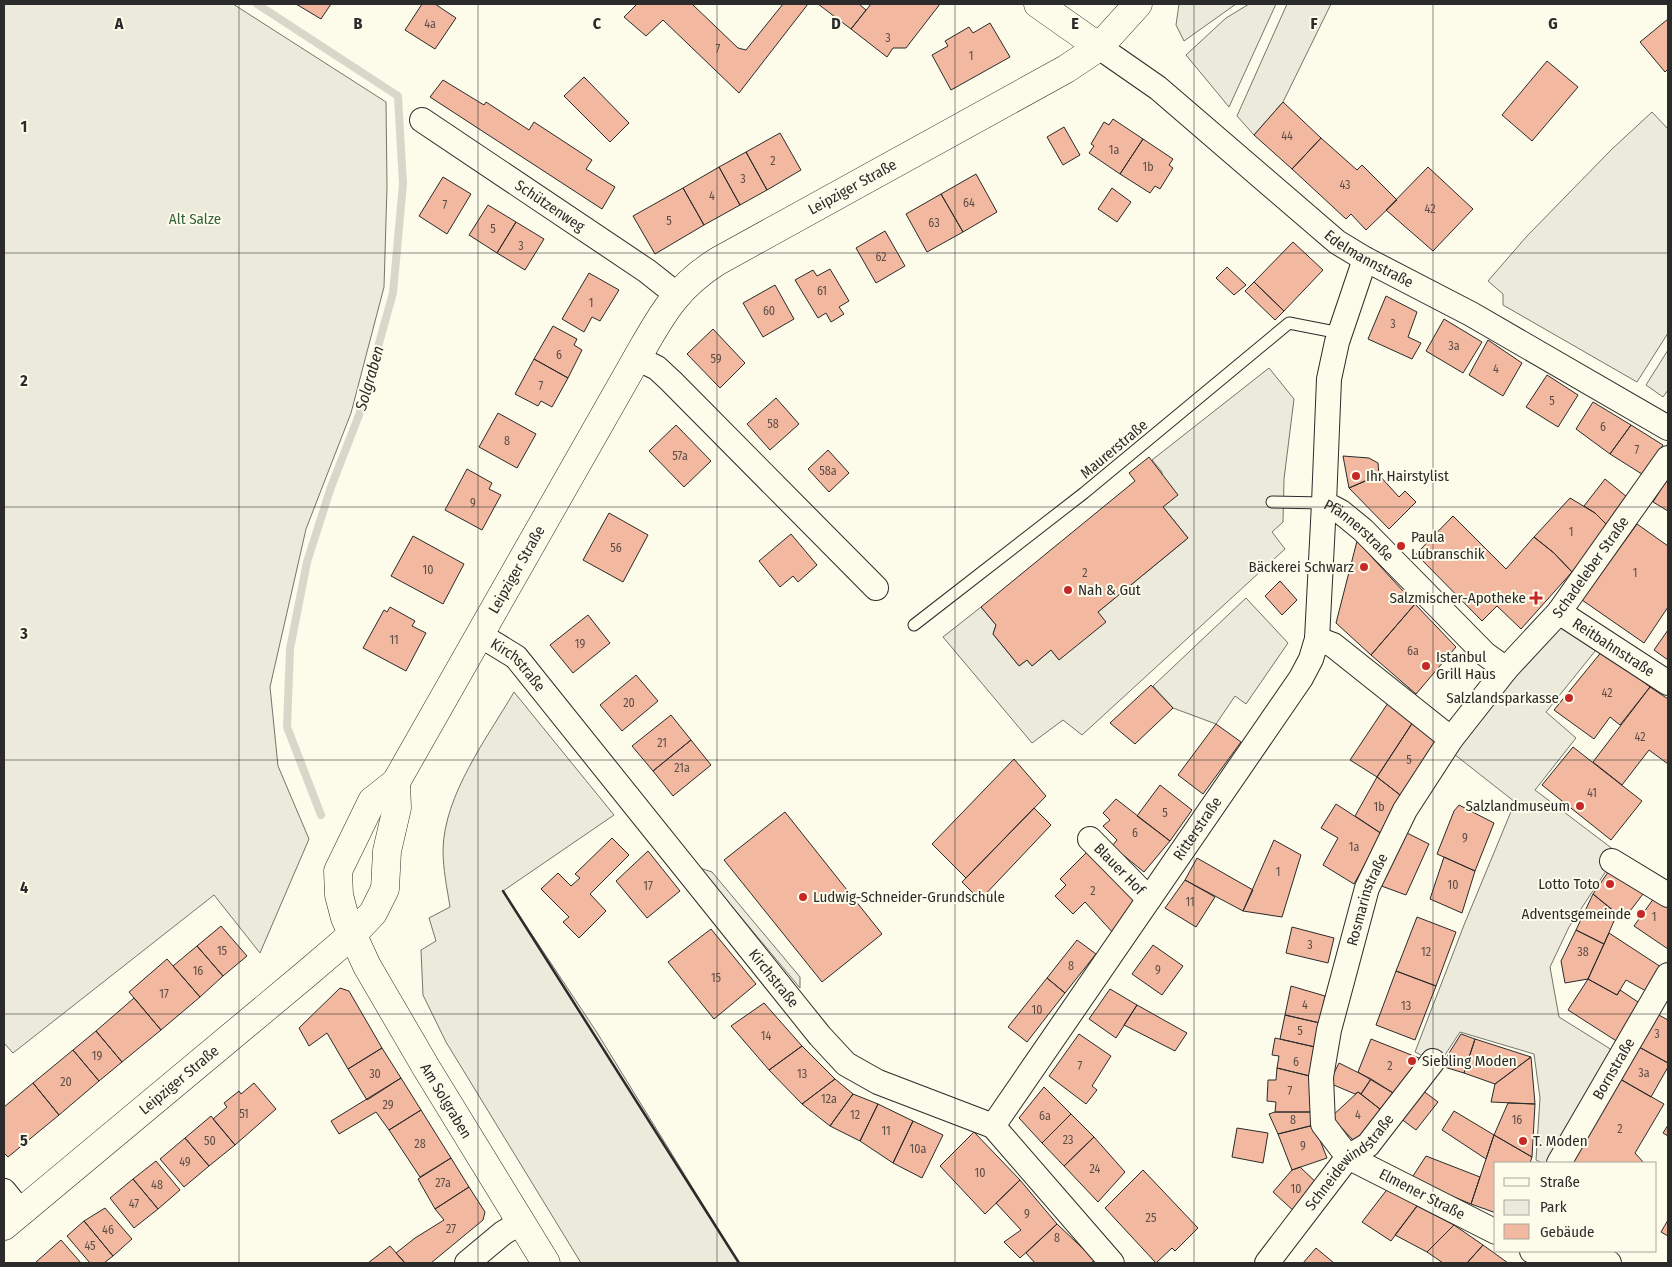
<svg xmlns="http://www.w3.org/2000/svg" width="1672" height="1267" font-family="'Fira Sans Condensed',sans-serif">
	<rect width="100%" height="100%" fill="#fdfbea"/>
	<path fill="#ecebdb" stroke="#74746e" d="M4 4H233L386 102 387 187 384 287 351 413 306 529 270 687 278 766 309 839 260 953 214 895 13 1053 4 1043Z
		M1179 4H1236L1184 41 1176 25Z
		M1249 4H1276L1229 107 1186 55 1226 18Z
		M1287 4H1331L1283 102 1254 135 1237 116Z
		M1652 112 1668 129V333L1637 382 1503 305V294L1488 281 1527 236 1612 149Z
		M514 692 614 815 503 891 596 1031 739 1263H581L446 1042 423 995 421 950 436 941 429 918 450 907C447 888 443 869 443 850 444 795 487 738 514 692Z"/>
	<path fill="#eceadb" stroke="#74746e" d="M1668 350V390L1663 397 1646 385Z
		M1269 368 1294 399 1284 479 1283 522 1272 532 1285 549 1082 735 1063 720 1032 743 943 637 981 607 996 625 993 634 1019 666 1027 660 1032 666 1051 650 1059 660 1098 612 1188 538 1163 507 1162 472 1152 460Z
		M1246 598 1288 643 1246 704 1235 696 1216 724 1173 708 1153 686Z
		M1559 612 1604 640 1546 712 1576 738 1535 790 1618 853 1569 927 1550 967 1559 1017 1620 1055 1559 1163H1542L1536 1160 1540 1098 1534 1054 1460 1032 1439 1064 1415 1052 1464 925 1515 802 1445 747Z
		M700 868 712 872 800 977V988Z"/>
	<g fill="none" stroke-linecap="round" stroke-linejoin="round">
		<path stroke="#d8d7c9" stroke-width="8" d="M257 4 398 96 403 184 393 293 359 415 331 487 307 562 290 649 287 727 321 815"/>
	</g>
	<path fill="#f2b8a0" stroke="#2b2b2b" d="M296 4H331L321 19Z
		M422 4H435L456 18 435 49 405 30Z
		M637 4H692L738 48 746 50 783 4H808L739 93 663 20 646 36 624 17Z
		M818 4H859L866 10 851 29Z
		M871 4H940L906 48H893L887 57 851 29Z
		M1668 19V69L1665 72 1640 42Z
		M990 23 1010 57 951 90 932 55 948 46 945 41 969 27 973 33Z
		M1547 61 1578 87 1532 141 1502 115Z
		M584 77 629 123 610 142 564 96Z
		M443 80 484 105 486 102 529 130 534 122 592 160 586 169 615 187 602 209 430 97Z
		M1283 102 1321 138 1292 169 1254 135Z
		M1113 119 1143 139 1120 174 1089 153 1094 146 1091 144 1104 122 1109 125Z
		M1064 127 1080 155 1063 165 1047 137Z
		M780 133 801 170 767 190 746 152Z
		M1321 138 1357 170 1362 165 1397 200 1366 230 1351 214 1346 219 1292 169Z
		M1143 139 1173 159 1169 165 1173 168 1160 189 1155 186 1150 193 1120 174Z
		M746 152 767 190 740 205 719 167Z
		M719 167 740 205 704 225 683 188Z
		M1428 167 1473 209 1433 251 1386 210Z
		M976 174 997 212 963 232 941 194Z
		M443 177 471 194 447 234 419 216Z
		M683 188 704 225 655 254 633 216Z
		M1112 188 1131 202 1117 222 1098 209Z
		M941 194 963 232 927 252 906 214Z
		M488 205 516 222 497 253 469 235Z
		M516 222 544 239 525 270 497 253Z
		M885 231 905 266 876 283 856 248Z
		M1293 242 1323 270 1284 311 1254 282Z
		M1227 267 1246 285 1234 295 1216 278Z
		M830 269 849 301 839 307 844 314 831 322 826 313 818 318 795 280 813 270 817 276Z
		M589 273 619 290 600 321 592 317 584 332 562 319Z
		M1254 282 1284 311 1275 320 1245 291Z
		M775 285 794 319 763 337 743 303Z
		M1386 296 1417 312 1408 337 1421 343 1412 359 1368 339Z
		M1444 319 1482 342 1463 373 1426 351Z
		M553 326 577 339 574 345 582 350 568 378 534 359Z
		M713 329 745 363 720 388 687 354Z
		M1488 340 1522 363 1503 396 1469 375Z
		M534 359 568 378 552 407 541 401 538 406 515 394Z
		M1547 375 1578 395 1558 427 1526 407Z
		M776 398 799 424 770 450 747 424Z
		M1593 402 1631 425 1610 454 1576 429Z
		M498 413 536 434 517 468 479 447Z
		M676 425 711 461 684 487 649 451Z
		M1631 425 1663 445 1645 476 1610 454Z
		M828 450 849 473 829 492 808 469Z
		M1343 456 1369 458 1378 463 1379 475 1349 488Z
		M1149 457 1178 495 1163 507 1188 538 1098 612 1106 622 1059 660 1051 650 1032 666 1027 660 1019 666 993 634 996 625 981 607 1135 481 1129 473Z
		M467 469 492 483 489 489 501 495 482 530 445 510Z
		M1379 475 1399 497 1405 491 1416 502 1389 529 1349 488Z
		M1668 478V511L1653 502Z
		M1605 479 1627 497 1608 526 1595 513 1584 506Z
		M1570 498 1595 513 1608 526 1572 572 1554 553 1534 537Z
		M609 513 648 535 623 582 583 560Z
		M1453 516 1506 569 1534 537 1554 553 1572 572 1521 629 1497 606 1482 621 1416 554Z
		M1637 524 1668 546V607L1644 643 1582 600Z
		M791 534 817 565 798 582 793 576 780 587 759 561Z
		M413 536 464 564 443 604 391 576Z
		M1357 541 1415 604 1371 655 1336 623Z
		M1280 581 1297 600 1282 615 1265 596Z
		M1415 604 1456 647 1416 694 1371 655Z
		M390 607 415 621 412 626 426 633 406 671 363 648 384 610 387 612Z
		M588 615 610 643 573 673 550 645Z
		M1668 630V660L1654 650Z
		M1603 650 1650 687 1620 725 1610 717 1594 739 1554 710Z
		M636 675 658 701 622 731 600 705Z
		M1151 685 1173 708 1135 744 1110 723Z
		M1650 687 1668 699V764L1649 750 1622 785 1593 762Z
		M1388 703 1413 722 1377 777 1350 760Z
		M671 715 691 740 653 771 632 746Z
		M1413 722 1441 743 1404 798 1377 777Z
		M1216 724 1241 742 1203 794 1178 775Z
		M691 740 711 765 673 796 653 771Z
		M1573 747 1642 801 1611 840 1542 785Z
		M1014 759 1046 796 966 878 932 844Z
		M1377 777 1404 798 1382 834 1355 816Z
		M1160 785 1192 810 1170 841 1137 816Z
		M1116 799 1170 841 1144 872 1112 846 1117 840 1103 826 1110 820 1103 813Z
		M1336 804 1382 834 1354 884 1323 865 1338 838 1321 828Z
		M1459 805 1494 823 1475 871 1437 854 1454 811Z
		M1034 808 1051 825 980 900 962 882Z
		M785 812 882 934 822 982 724 860Z
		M1401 830 1429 844 1406 895 1376 884Z
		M612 838 629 855 590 894 606 911 579 938 563 922 569 917 541 889 558 873 571 886 580 878 575 874Z
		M1274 840 1301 855 1282 917 1243 911Z
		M648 851 680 891 647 918 616 881Z
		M1087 852 1134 901 1113 933 1085 902 1073 914 1055 896 1066 885 1060 879Z
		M1444 857 1475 871 1462 913 1430 899Z
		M1197 858 1253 890 1243 911 1185 880Z
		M1613 865 1646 890 1624 919 1593 894Z
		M1185 880 1215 897 1196 927 1165 908Z
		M1593 894 1617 914 1604 944 1576 930Z
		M1654 898 1668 908V949L1634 926Z
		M1417 917 1456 932 1436 986 1396 971Z
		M221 926 247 956 223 976 197 946Z
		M1292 927 1334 938 1328 963 1286 953Z
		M711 929 756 984 714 1019 668 962Z
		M1576 930 1604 944 1588 979 1565 983 1561 961Z
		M1609 933 1661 967 1646 991 1626 980 1617 995 1588 979Z
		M1077 940 1096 954 1065 993 1047 978Z
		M1153 945 1183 966 1162 995 1132 974Z
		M197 946 223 976 200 997 173 966Z
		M167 959 200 997 161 1030 129 992Z
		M1396 971 1436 986 1415 1040 1376 1025Z
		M1047 978 1065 993 1027 1042 1008 1027Z
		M1588 979 1617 995 1620 990 1641 1004 1618 1042 1568 1010Z
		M1291 986 1325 996 1320 1023 1285 1015Z
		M340 988 349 991 382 1048 348 1069 327 1033 309 1046 299 1028Z
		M1110 989 1137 1005 1116 1038 1089 1019Z
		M134 998 161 1030 122 1062 96 1031Z
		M764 1003 802 1046 769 1070 731 1026Z
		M1137 1005 1187 1033 1175 1051 1124 1025Z
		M1657 1014 1668 1020V1063L1639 1047Z
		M1285 1015 1320 1023 1315 1047 1280 1039Z
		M96 1031 122 1062 99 1081 73 1050Z
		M1079 1034 1111 1056 1092 1086 1097 1090 1086 1104 1049 1076Z
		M1461 1034 1475 1039 1464 1073 1441 1066Z
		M1275 1038 1315 1047 1314 1077 1277 1068 1279 1056 1272 1055Z
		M1371 1039 1424 1060 1398 1096 1358 1072Z
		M1475 1039 1531 1057 1495 1084 1464 1073Z
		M802 1046 835 1079 802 1104 769 1070Z
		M1639 1047 1668 1063V1067L1651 1097 1620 1079Z
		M382 1048 401 1078 367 1100 348 1069Z
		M73 1050 99 1081 59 1115 33 1083Z
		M1531 1057 1535 1104 1491 1102 1495 1084Z
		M1339 1063 1371 1079 1361 1094 1358 1092 1355 1094 1329 1083Z
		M1277 1068 1314 1077 1312 1112H1275L1276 1102 1267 1101 1268 1080H1276Z
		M401 1078 421 1110 389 1130 376 1112 339 1134 331 1121Z
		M835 1079 853 1094 830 1126 802 1104Z
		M1371 1079 1398 1096 1385 1113 1361 1094Z
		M1620 1079 1664 1104 1635 1153 1644 1163H1572Z
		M33 1083 59 1115 8 1157 4 1153V1107Z
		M254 1083 276 1109 235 1145 213 1119 227 1107 224 1103 239 1091 241 1094Z
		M1044 1087 1071 1114 1042 1143 1019 1118Z
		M1422 1090 1438 1102 1416 1130 1400 1118Z
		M1358 1092 1385 1113 1356 1143 1331 1117Z
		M853 1094 878 1104 860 1141 830 1126Z
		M1508 1103 1535 1104 1532 1157 1494 1135Z
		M878 1104 913 1121 893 1163 860 1141Z
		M421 1110 451 1158 420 1177 389 1130Z
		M1454 1111 1494 1135 1486 1159 1442 1130Z
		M1275 1112H1312L1314 1125 1278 1134 1269 1114Z
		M1071 1114 1094 1137 1064 1166 1042 1143Z
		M211 1116 235 1145 209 1166 185 1138Z
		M913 1121 943 1135 922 1178 893 1163Z
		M1314 1125 1327 1158 1292 1170 1278 1134Z
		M1668 1125V1136L1663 1133Z
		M1237 1128 1268 1133 1263 1163 1232 1157Z
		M974 1132 1020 1180 985 1214 940 1166Z
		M1494 1135 1532 1157 1530 1163H1496V1213L1471 1204Z
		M1094 1137 1125 1172 1098 1202 1064 1166Z
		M185 1138 209 1166 184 1187 160 1159Z
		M1426 1156 1480 1177 1471 1204 1411 1179Z
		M451 1158 469 1187 435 1209 418 1179Z
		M156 1161 180 1190 158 1209 133 1179Z
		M1300 1167 1319 1185 1296 1213 1273 1192 1292 1170Z
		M1143 1170 1198 1228 1175 1251 1172 1248 1156 1263 1105 1208Z
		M133 1179 158 1209 134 1228 110 1198Z
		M1020 1180 1057 1224 1020 1258 1004 1242 1021 1230 996 1203Z
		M469 1187 485 1212 483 1220 431 1263H405L396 1253 415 1238 444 1220 435 1209Z
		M1389 1187 1417 1206 1391 1241 1362 1222Z
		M1417 1206 1454 1225 1427 1252 1395 1235Z
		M105 1208 132 1239 113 1256 84 1221Z
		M1668 1220V1236L1661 1232Z
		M84 1221 113 1256 104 1263H90L67 1236Z
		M1057 1224 1095 1260 1091 1263H1035L1026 1253Z
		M1454 1225 1483 1245 1467 1263H1443L1427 1252Z
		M61 1240 81 1263H37L36 1262Z
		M1483 1245 1508 1263H1467Z
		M390 1246 405 1263H368Z
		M1316 1248 1334 1263H1303Z"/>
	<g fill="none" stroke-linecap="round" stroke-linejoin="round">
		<defs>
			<path id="lane" d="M1272 502 1324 503
				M914 625 1084 493 1289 323 1340 333"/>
			<g id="street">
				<path id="s1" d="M1099 47 1158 88 1337 242 1365 259 1471 314 1668 428"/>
				<path id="s2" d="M422 120 647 271 676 294"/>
				<path id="s3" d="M1365 259 1337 342 1329 379 1324 503 1341 512 1363 530 1485 654 1506 669"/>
				<path d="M637 358 657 368 671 381 876 588"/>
				<path id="s4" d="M1559 612 1668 683"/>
				<path id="s5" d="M480 635 516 657 820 1036 846 1064 878 1082 993 1126 1112 1263"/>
				<path d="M1317 639 1333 645 1451 739"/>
				<path id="s6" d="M1090 839 1149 899"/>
				<path d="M1612 861 1668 895"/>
				<path id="s7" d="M993 1126 1301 678 1311 659 1317 639 1324 503"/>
				<path id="s8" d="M1559 1163 1668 975"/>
				<path d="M4 1191 21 1212"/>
				<path id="s9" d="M1496 1232 1348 1157 1323 1124 1321 1077 1329 1030 1367 888 1405 810 1451 739 1506 669 1559 612 1668 458"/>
				<path d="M1532 1251 1545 1258 1581 1252 1609 1263"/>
				<path d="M467 1263 503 1233 521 1222"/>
				<path id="s10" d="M1267 1263 1348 1157 1368 1145 1433 1061"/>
			</g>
			<g id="secondary">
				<path d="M1038 4 1099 47"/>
				<path id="s11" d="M4 1226 305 975 353 934 373 913 385 889 387 851 397 808 396 782"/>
				<path id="s12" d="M546 1263 427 1069 367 966 345 918 339 895 338 871 372 801 396 782 637 358C661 316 675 288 718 261L1066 69 1099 47 1138 4"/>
			</g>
		</defs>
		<use href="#lane" stroke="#2b2b2b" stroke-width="13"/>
		<use href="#street" stroke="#2b2b2b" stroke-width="26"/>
		<use href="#secondary" stroke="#2b2b2b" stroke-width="29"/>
		<use href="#lane" stroke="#fdfbea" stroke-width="11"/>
		<use href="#street" stroke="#fdfbea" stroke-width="24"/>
		<use href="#secondary" stroke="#fdfbea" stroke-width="28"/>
		<path stroke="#2b2b2b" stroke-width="2.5" d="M503 891 739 1263"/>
	</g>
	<path fill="none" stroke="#2b2b2b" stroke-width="1" stroke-opacity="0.55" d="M239 4V1263M478 4V1263M717 4V1263M955 4V1263M1194 4V1263M1433 4V1263M4 253H1668M4 507H1668M4 760H1668M4 1014H1668"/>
	<g fill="#c62828" stroke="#fdfbea" stroke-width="2">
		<circle cx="1356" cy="476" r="5"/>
		<circle cx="1401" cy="546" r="5"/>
		<circle cx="1364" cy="567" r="5"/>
		<circle cx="1068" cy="590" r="5"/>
		<path d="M1533.5 590.5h5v5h5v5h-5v5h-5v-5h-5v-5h5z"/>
		<circle cx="1426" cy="666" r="5"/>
		<circle cx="1569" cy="698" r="5"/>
		<circle cx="1580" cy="806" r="5"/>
		<circle cx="1610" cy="884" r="5"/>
		<circle cx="803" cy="897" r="5"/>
		<circle cx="1641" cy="914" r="5"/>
		<circle cx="1412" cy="1061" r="5"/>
		<circle cx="1523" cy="1141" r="5"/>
	</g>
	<g text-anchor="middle" stroke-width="4" stroke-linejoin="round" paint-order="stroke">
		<g font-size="12" fill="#5d4e48">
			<text x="430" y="28">4a</text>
			<text x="888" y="42">3</text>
			<text x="718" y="53">7</text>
			<text x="971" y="60">1</text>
			<text x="1287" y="140">44</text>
			<text x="1114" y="154">1a</text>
			<text x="773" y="165">2</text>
			<text x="1148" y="171">1b</text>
			<text x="743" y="183">3</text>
			<text x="1345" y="189">43</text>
			<text x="712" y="200">4</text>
			<text x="969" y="207">64</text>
			<text x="445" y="209">7</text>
			<text x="1430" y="213">42</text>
			<text x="669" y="225">5</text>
			<text x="934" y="227">63</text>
			<text x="493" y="233">5</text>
			<text x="521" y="250">3</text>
			<text x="881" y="261">62</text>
			<text x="822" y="295">61</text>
			<text x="591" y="307">1</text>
			<text x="769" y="315">60</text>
			<text x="1393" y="328">3</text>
			<text x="1454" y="350">3a</text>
			<text x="559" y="359">6</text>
			<text x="716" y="363">59</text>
			<text x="1496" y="373">4</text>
			<text x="541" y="390">7</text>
			<text x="1552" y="405">5</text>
			<text x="773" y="428">58</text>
			<text x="1603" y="431">6</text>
			<text x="507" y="445">8</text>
			<text x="1637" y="454">7</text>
			<text x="680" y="460">57a</text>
			<text x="828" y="475">58a</text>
			<text x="473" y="507">9</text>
			<text x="1571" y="536">1</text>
			<text x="616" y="552">56</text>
			<text x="428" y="574">10</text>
			<text x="1085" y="577">2</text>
			<text x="1635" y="577">1</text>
			<text x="394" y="644">11</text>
			<text x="580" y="648">19</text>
			<text x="1413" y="655">6a</text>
			<text x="1607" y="697">42</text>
			<text x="629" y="707">20</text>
			<text x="1640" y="741">42</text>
			<text x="662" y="747">21</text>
			<text x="1409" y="764">5</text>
			<text x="682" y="772">21a</text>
			<text x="1592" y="797">41</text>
			<text x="1379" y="811">1b</text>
			<text x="1165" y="817">5</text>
			<text x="1135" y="837">6</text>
			<text x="1465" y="842">9</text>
			<text x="1354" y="851">1a</text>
			<text x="1278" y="876">1</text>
			<text x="1453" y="889">10</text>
			<text x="648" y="890">17</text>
			<text x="1093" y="895">2</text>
			<text x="1190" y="906">11</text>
			<text x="1654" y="921">1</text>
			<text x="1310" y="949">3</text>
			<text x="222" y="955">15</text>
			<text x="1426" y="956">12</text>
			<text x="1583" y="956">38</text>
			<text x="1071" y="970">8</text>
			<text x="1158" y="974">9</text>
			<text x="198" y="975">16</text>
			<text x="716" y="982">15</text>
			<text x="164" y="998">17</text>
			<text x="1305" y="1009">4</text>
			<text x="1406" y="1010">13</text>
			<text x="1037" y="1014">10</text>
			<text x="1300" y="1035">5</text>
			<text x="1657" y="1038">3</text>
			<text x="766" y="1040">14</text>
			<text x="97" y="1060">19</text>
			<text x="1296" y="1066">6</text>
			<text x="1080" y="1070">7</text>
			<text x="1390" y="1070">2</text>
			<text x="1644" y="1077">3a</text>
			<text x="375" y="1078">30</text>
			<text x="802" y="1078">13</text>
			<text x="66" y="1086">20</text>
			<text x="1290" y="1095">7</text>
			<text x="829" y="1103">12a</text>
			<text x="388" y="1109">29</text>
			<text x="244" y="1118">51</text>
			<text x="855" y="1119">12</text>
			<text x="1358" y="1119">4</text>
			<text x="1045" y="1120">6a</text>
			<text x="1293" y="1124">8</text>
			<text x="1517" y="1124">16</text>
			<text x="1620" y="1133">2</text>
			<text x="886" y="1135">11</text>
			<text x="1068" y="1144">23</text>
			<text x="210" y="1145">50</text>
			<text x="420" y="1148">28</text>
			<text x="1303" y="1150">9</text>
			<text x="918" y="1153">10a</text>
			<text x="185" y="1166">49</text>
			<text x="1095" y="1173">24</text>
			<text x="980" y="1177">10</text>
			<text x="443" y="1187">27a</text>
			<text x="157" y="1189">48</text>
			<text x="1296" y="1193">10</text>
			<text x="134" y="1208">47</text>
			<text x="1027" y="1218">9</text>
			<text x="1151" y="1222">25</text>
			<text x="451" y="1233">27</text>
			<text x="108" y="1234">46</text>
			<text x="1057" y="1242">8</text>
			<text x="90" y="1250">45</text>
		</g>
		<g font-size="15" fill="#2b2b2b" stroke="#fdfbea">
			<text dy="5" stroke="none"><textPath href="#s12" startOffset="1325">Leipziger Straße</textPath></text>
			<text dy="5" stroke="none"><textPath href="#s2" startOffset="154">Schützenweg</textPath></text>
			<text dy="5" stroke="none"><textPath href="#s1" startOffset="344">Edelmannstraße</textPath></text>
			<text transform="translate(1114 449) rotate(-40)" y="5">Maurerstraße</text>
			<text dy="5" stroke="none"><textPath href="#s3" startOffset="294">Pfännerstraße</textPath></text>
			<text dy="5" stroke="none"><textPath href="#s9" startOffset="842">Schadeleber Straße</textPath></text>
			<text dy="5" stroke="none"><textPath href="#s12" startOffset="800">Leipziger Straße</textPath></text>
			<text dy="5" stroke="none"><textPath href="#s4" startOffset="65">Reitbahnstraße</textPath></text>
			<text dy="5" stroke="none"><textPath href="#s5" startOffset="49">Kirchstraße</textPath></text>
			<text dy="5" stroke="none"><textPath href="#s7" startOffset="361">Ritterstraße</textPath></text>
			<text dy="5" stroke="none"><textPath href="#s6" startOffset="42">Blauer Hof</textPath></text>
			<text dy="5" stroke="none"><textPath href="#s9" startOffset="438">Rosmarinstraße</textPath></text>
			<text dy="5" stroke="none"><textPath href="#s5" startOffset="454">Kirchstraße</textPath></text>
			<text dy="5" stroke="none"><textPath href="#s8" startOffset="109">Bornstraße</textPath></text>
			<text dy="5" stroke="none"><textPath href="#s11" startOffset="228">Leipziger Straße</textPath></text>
			<text transform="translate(446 1101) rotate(59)" y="5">Am Solgraben</text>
			<text dy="5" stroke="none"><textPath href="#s10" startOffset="131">Schneidewindstraße</textPath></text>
			<text transform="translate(1422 1194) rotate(27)" y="5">Elmener Straße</text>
		</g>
		<g font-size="15" fill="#34623c" stroke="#fdfbea">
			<text x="195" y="224">Alt Salze</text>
		</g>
		<g font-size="15" fill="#2b2b2b" stroke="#fdfbea" text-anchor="start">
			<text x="1366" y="481">Ihr Hairstylist</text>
			<text x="1411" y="542">Paula<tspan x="1411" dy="17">Lubranschik</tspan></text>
			<text x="1354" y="572" text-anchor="end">Bäckerei Schwarz</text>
			<text x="1078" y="595">Nah &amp; Gut</text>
			<text x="1526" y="603" text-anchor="end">Salzmischer-Apotheke</text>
			<text x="1436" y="662">Istanbul<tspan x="1436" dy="17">Grill Haus</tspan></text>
			<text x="1559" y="703" text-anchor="end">Salzlandsparkasse</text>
			<text x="1570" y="811" text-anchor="end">Salzlandmuseum</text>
			<text x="1600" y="889" text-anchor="end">Lotto Toto</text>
			<text x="813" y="902">Ludwig-Schneider-Grundschule</text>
			<text x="1631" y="919" text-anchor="end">Adventsgemeinde</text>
			<text x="1422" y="1066">Siebling Moden</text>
			<text x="1533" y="1146">T. Moden</text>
		</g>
		<g font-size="16" font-style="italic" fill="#2b2b2b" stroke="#fdfbea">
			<text transform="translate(369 378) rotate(-74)" y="6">Solgraben</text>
		</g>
	</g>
	<g font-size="16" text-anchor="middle" font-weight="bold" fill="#2b2b2b" stroke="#fdfbea" stroke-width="4" stroke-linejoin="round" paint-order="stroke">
		<text x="119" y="29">A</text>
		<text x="358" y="29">B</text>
		<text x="597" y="29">C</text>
		<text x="836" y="29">D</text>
		<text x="1075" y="29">E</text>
		<text x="1314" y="29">F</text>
		<text x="1553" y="29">G</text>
		<text x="24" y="132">1</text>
		<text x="24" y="386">2</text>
		<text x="24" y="639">3</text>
		<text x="24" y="893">4</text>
		<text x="24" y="1146">5</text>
	</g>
	<rect width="1672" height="1267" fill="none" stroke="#2b2b2b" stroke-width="10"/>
	<rect x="1494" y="1162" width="162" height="90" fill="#fdfbea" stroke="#a9a89e"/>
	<rect x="1504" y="1178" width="25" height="8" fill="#fdfbea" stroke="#a9a89e"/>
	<text x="1540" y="1187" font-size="15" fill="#2b2b2b">Straße</text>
	<rect x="1504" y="1200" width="25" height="15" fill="#ecebdb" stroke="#a9a89e"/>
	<text x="1540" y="1212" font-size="15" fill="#2b2b2b">Park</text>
	<rect x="1504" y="1224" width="25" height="15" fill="#f2b8a0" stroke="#a9a89e"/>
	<text x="1540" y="1237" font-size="15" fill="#2b2b2b">Gebäude</text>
</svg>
